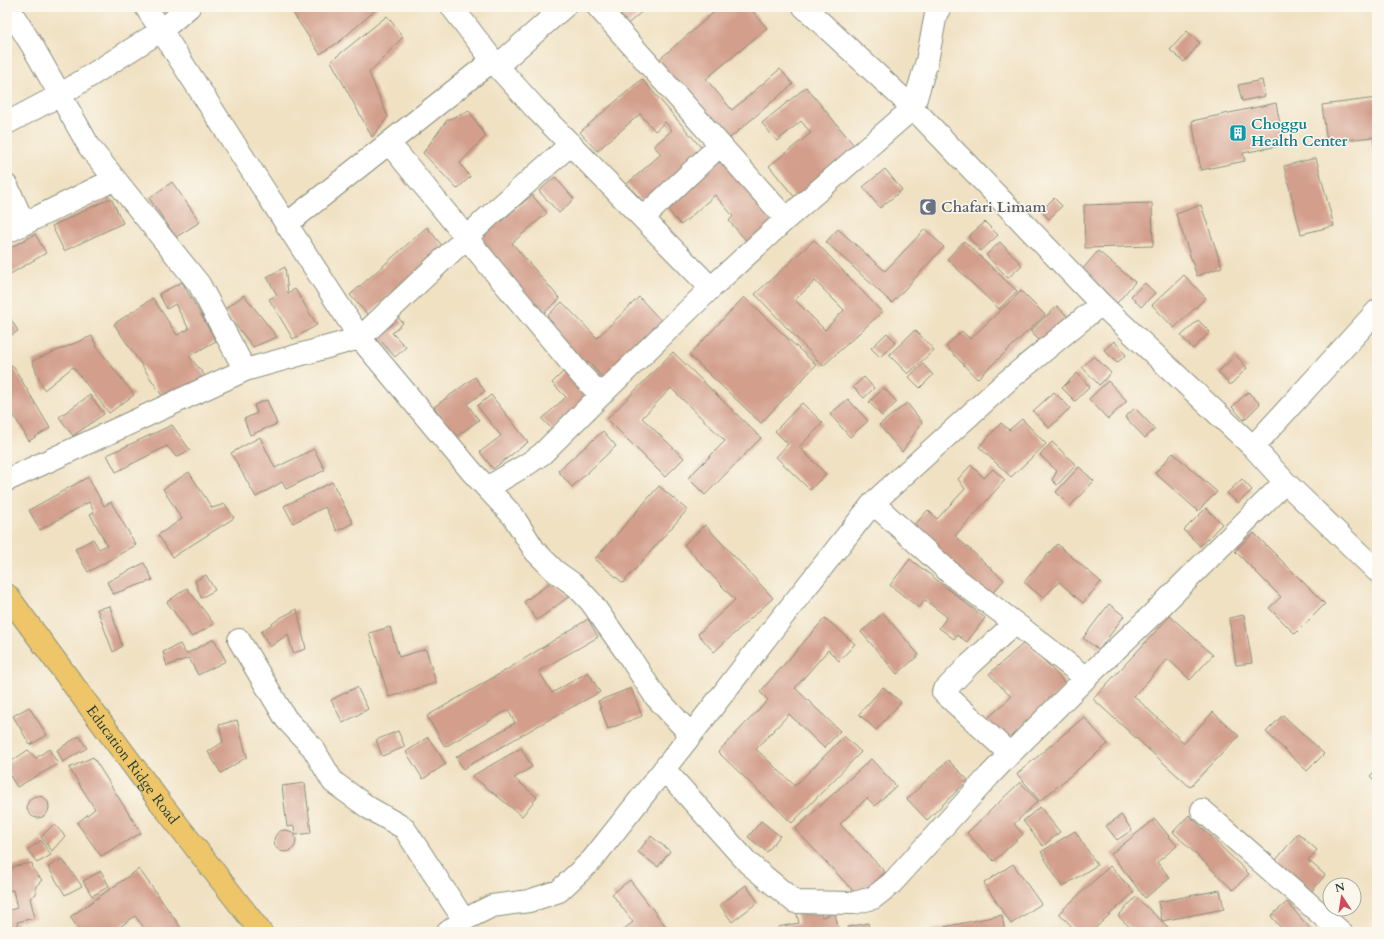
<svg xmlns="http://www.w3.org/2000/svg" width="1384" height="939" font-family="Cardo,serif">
	<rect width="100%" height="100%" fill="#fbf7ec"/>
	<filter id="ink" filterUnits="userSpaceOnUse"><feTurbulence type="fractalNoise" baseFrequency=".025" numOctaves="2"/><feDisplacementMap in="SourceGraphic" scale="8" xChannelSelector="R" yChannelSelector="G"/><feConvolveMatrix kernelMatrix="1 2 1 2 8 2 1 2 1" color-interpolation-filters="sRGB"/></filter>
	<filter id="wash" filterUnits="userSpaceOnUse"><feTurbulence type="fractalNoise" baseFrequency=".012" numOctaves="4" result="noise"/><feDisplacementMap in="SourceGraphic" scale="16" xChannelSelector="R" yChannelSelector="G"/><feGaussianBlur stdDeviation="0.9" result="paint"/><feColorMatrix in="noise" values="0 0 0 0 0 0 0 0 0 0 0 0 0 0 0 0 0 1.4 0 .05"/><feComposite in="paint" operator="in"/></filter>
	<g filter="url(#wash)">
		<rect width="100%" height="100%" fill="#f0e1c3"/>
		<g id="blocks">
			<path fill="#d39f8c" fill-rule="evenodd" d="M289 7H379L339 42 320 54Z
				M608 7H643L645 9 624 27Z
				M720 7H749L767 28 706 79 732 110 780 69 793 84 723 144 654 64Z
				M387 16 403 37 369 73 388 117 372 137 331 61Z
				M1187 31 1200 43 1184 62 1170 50Z
				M642 79 706 153 645 204 627 184 661 154 654 146 672 130 665 122 655 131 640 114 597 151 580 132Z
				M1262 80 1265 96 1242 101 1238 85Z
				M806 87 857 149 796 199 769 166 811 133 801 121 777 141 762 123Z
				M1377 98V146H1374L1373 137 1327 142 1322 105Z
				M1276 103 1284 145 1243 153 1245 161 1201 170 1192 121Z
				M469 111 486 136 460 163 470 177 457 189 423 153 447 120Z
				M720 154 778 222 750 245 729 221 733 216 715 195 681 225 662 203Z
				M1316 158 1334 226 1301 234 1284 166Z
				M885 169 902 190 880 208 863 187Z
				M555 177 574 199 559 213 539 191Z
				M172 182 200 222 176 237 149 198Z
				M532 195 547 213 512 243 560 299 540 316 473 239 494 221 497 225Z
				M111 198 123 223 64 251 52 226Z
				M1054 198 1062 206 1049 219 1041 211Z
				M1152 203 1153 246 1085 248 1084 205Z
				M1201 205 1222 267 1197 276 1176 214Z
				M985 222 998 235 981 251 968 237Z
				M427 227 444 248 368 315 350 295Z
				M838 229 885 271 925 229 944 247 892 303 826 242Z
				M35 234 46 253 7 276V250Z
				M814 240 882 312 823 366 755 294ZM815 281 844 310 825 330 795 300Z
				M964 241 1017 291 999 309 947 259Z
				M1000 242 1022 265 1008 278 986 255Z
				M1098 251 1135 282 1117 303 1080 272Z
				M285 267 288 293 295 289 317 325 293 339 269 299 277 295 267 277Z
				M1184 275 1206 298 1174 328 1152 305Z
				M182 282 216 341 189 356 206 377 167 403 114 324 153 298 177 335 189 329 175 304 167 309 159 294Z
				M1145 283 1155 293 1141 307 1131 296Z
				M1021 291 1045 315 977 379 946 346 962 331 970 339Z
				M244 295 277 337 253 347 224 310Z
				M639 297 665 325 606 381 588 362 582 368 544 319 562 302 597 338Z
				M744 297 816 365 761 423 689 355Z
				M1057 306 1070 319 1043 344 1030 331Z
				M7 313 18 331 7 338Z
				M394 313 403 323 392 333 406 347 395 357 373 332Z
				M1198 320 1210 332 1193 349 1181 336Z
				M915 330 934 350 908 374 889 355Z
				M887 333 896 342 880 357 871 348Z
				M92 336 97 347 134 395 109 413 73 367 44 390 32 361Z
				M1114 341 1126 355 1117 363 1104 350Z
				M673 352 761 438 705 495 688 478 725 441 671 388 642 418 684 458 665 477 607 419Z
				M1236 355 1247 368 1230 385 1218 372Z
				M1094 356 1111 373 1099 385 1082 367Z
				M923 364 933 375 920 388 909 377Z
				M13 366 50 428 29 441 7 404V369Z
				M565 370 590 395 553 430 542 419 566 397 552 383Z
				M1077 373 1090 387 1075 401 1062 388Z
				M475 377 485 391 467 404 479 420 456 437 434 407Z
				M864 377 874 388 864 398 853 387Z
				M1108 381 1127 401 1108 419 1089 399Z
				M884 388 897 402 882 416 869 402Z
				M1054 392 1070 408 1049 428 1033 411Z
				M1248 392 1260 404 1244 420 1232 407Z
				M90 395 104 414 73 436 59 417Z
				M491 395 528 442 493 469 480 452 501 436 477 406Z
				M848 399 868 421 850 437 830 414Z
				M267 400 277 424 250 435 244 419 257 413 254 405Z
				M802 403 823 423 799 447 826 474 810 490 776 457 788 444 775 431Z
				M907 403 922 422 902 452 879 425Z
				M1135 408 1155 429 1145 438 1125 417Z
				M1022 419 1046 444 1011 477 979 447 1001 423 1009 430Z
				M172 425 190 450 176 457 167 446 116 472 107 455Z
				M603 431 616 446 572 487 558 471Z
				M260 437 275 468 314 449 325 470 286 489 282 482 256 497 231 453Z
				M1052 442 1076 465 1057 485 1052 480 1057 471 1040 455Z
				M1173 453 1217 492 1198 511 1155 473Z
				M971 465 984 478 993 469 1005 480 955 536 1004 580 988 598 911 529 928 510 937 519 965 489 958 479Z
				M1079 467 1094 481 1070 506 1056 492Z
				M189 472 212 508 225 504 234 518 173 557 158 535 182 519 163 489Z
				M88 477 104 506 111 502 136 545 88 572 75 549 93 539 99 549 107 545 90 514 94 512 89 502 40 530 29 510Z
				M1242 479 1252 490 1238 503 1227 493Z
				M332 482 353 523 337 531 325 507 293 523 284 506Z
				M659 486 687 510 623 583 595 559Z
				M1206 508 1222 524 1200 546 1184 530Z
				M705 525 773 598 714 652 698 634 735 600 684 545Z
				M1254 533 1325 604 1295 634 1269 608 1281 597 1235 551Z
				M1057 544 1101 582 1083 603 1059 582 1043 598 1024 582Z
				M910 559 985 618 967 642 957 635 954 639 939 628 947 617 925 600 919 608 890 585Z
				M144 563 153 580 113 594 107 582Z
				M206 575 215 590 201 598 195 581Z
				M551 582 570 596 537 620 524 602Z
				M187 588 214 624 192 637 167 602Z
				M1109 604 1124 616 1099 650 1083 638Z
				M110 606 122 646 113 652 97 609Z
				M297 609 306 649 293 653 288 634 270 647 261 632 280 618Z
				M883 613 919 655 897 674 861 632Z
				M1244 615 1252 663 1236 665 1229 618Z
				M1170 616 1213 655 1190 680 1168 659 1134 696 1184 743 1213 712 1239 736 1190 787 1093 699Z
				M825 618 855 644 839 661 828 650 795 688 840 731 824 748 789 714 756 749 795 786 844 736 861 752 792 823 718 752 768 700 760 692Z
				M588 619 598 637 539 671 552 693 588 672 600 692 541 724 463 769 456 757 515 723 508 710 445 747 427 716 508 669Z
				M390 627 399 657 426 649 436 683 389 697 369 633Z
				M214 639 226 661 198 675 189 658 167 666 163 652 180 644 186 654Z
				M1026 641 1067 685 1006 741 986 720 1011 697 989 674Z
				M357 687 368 709 343 723 331 700Z
				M883 687 901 702 876 730 859 714Z
				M631 688 642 716 608 729 598 701Z
				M29 707 47 735 30 745 13 716Z
				M1283 715 1324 754 1307 771 1266 732Z
				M1084 717 1108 744 1040 801 1017 774Z
				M237 720 247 757 221 773 208 752 223 742 219 725Z
				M398 731 405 747 382 756 376 740Z
				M79 736 87 748 63 762 57 750Z
				M428 737 446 764 423 779 406 752Z
				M521 748 532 767 514 778 537 797 522 816 472 776Z
				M49 749 58 764 17 787 7 771V764L28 750 36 758Z
				M93 757 141 833 101 856 77 823 95 809 69 768Z
				M871 759 896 786 875 806 867 798 840 824 885 872 859 897 795 829Z
				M948 760 968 780 927 820 907 799Z
				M1377 769V783L1370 776Z
				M1020 782 1038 801 1014 824 1023 834 994 861 967 833Z
				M305 783 311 833 295 835 294 826 287 827 282 786Z
				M27 807a11 11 0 1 1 22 0a11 11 0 1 1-22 0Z
				M1040 807 1060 832 1043 846 1023 821Z
				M1121 815 1132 830 1117 840 1106 826Z
				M1189 815 1249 874 1233 890 1173 832Z
				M1155 819 1177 846 1157 862 1170 878 1145 898 1111 854Z
				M761 821 780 836 767 852 748 837Z
				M54 824 65 836 52 851 41 837Z
				M274 841a11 11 0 1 1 22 0a11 11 0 1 1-22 0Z
				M1075 831 1097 865 1062 887 1041 852Z
				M1298 833 1317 850 1308 860 1325 875 1312 891 1276 860Z
				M651 836 670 851 658 867 638 852Z
				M41 840 51 855 37 863 28 850Z
				M62 859 82 886 65 895 48 867Z
				M32 863 33 870 42 880 36 886V894L30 898 35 918 17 922 20 932H7V911L17 908 13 890 7 891V872L15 866Z
				M1013 864 1041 904 1011 924 984 883Z
				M1110 866 1134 892 1091 932H1077L1059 913Z
				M139 869 184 932H147L135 916 113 932H81L70 917Z
				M101 871 109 886 92 896 83 881Z
				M630 880 667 928 661 932H620L633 922 612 894Z
				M746 885 758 902 732 922 720 905Z
				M1220 890 1224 909 1162 921 1158 902Z
				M1136 897 1169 928 1165 932H1135L1118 916Z
				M1287 902 1313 932H1284L1271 916Z
				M819 904 822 917 835 913 839 932H779L778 927 799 923 796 910Z
				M1002 915 1005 932H926L925 931Z
				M868 923 870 932H849L848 927Z"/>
		</g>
	</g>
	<g filter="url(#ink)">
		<use href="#blocks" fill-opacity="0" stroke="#888f7c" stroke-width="1"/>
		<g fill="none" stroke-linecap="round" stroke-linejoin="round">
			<defs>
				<path id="minor" d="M8 7 33 47 90 148 199 284 245 370
					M146 7 360 338 472 472 487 488 529 463 542 454 601 395 711 288 786 219 913 108 927 61 936 14 940 7
					M452 7 497 66 535 108 711 288
					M598 7 786 219
					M804 7 913 108 1101 304 1253 447 1285 482 1377 571
					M497 66 564 7
					M7 123 60 95 162 30 189 7
					M389 143 493 270 581 375 601 395
					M7 186 24 224
					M643 218 720 145
					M287 224 493 60
					M7 232 115 179
					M1253 447 1377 311
					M7 480 245 370 360 338 486 219 571 144
					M487 488 513 516 535 551 555 571 576 586 591 602 631 659 655 696 691 735
					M873 503 958 580 1015 623
					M239 640 286 719 313 748 333 782 369 808 404 828 464 920
					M1010 754 943 692 969 665 1015 623 1086 678
					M664 769 748 863 795 902 854 903 873 898 892 883 989 776 1010 754 1086 678 1161 606 1285 482
					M1202 810 1341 932
					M448 932 464 920 492 906 529 901 559 891 592 860 691 735 769 634 873 503 1006 382 1101 304"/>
				<g id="major">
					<path id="s1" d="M7 595 160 802 261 932"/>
				</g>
			</defs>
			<use href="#minor" stroke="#888f7c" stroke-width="24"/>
			<use href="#major" stroke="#888f7c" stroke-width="24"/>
			<use href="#minor" stroke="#fff" stroke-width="22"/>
			<use href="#major" stroke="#eec569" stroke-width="22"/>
		</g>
	</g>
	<defs>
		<symbol id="building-square" viewBox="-11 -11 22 22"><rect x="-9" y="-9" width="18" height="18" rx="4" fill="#0f9aa8" stroke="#fbf7ec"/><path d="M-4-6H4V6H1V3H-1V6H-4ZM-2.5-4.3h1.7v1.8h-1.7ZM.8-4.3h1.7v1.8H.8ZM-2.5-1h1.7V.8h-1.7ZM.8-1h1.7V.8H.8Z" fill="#fff"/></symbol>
		<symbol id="mosque-square" viewBox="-11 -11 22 22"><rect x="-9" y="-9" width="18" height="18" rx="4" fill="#6b7280" stroke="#fbf7ec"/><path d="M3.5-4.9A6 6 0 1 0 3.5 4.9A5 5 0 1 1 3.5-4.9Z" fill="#fff"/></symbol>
	</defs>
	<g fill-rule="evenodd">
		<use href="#building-square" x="1228" y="123" width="20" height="20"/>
		<use href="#mosque-square" x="918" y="197" width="20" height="20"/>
	</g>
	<g text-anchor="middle" stroke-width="3" stroke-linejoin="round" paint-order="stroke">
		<g font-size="15" font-weight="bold" fill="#0d838f" stroke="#fbf7ec" text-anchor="start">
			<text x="1251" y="129">Choggu<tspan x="1251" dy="17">Health Center</tspan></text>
		</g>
		<g font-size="15" font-weight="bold" fill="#5b616d" stroke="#fbf7ec" text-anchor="start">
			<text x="941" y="212">Chafari Limam</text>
		</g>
		<g font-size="15" fill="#1f3d34" stroke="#fbf7ec">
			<text dy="5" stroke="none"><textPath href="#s1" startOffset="211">Education Ridge Road</textPath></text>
		</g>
	</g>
	<rect width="1384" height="939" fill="none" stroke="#fbf7ec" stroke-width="24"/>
	<g transform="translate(1342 897) rotate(348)"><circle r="19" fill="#fbf7ec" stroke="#a3ada2"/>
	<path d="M0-3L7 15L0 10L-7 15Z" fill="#d1495b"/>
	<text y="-6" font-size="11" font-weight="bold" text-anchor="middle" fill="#1f3d34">N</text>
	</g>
</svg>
